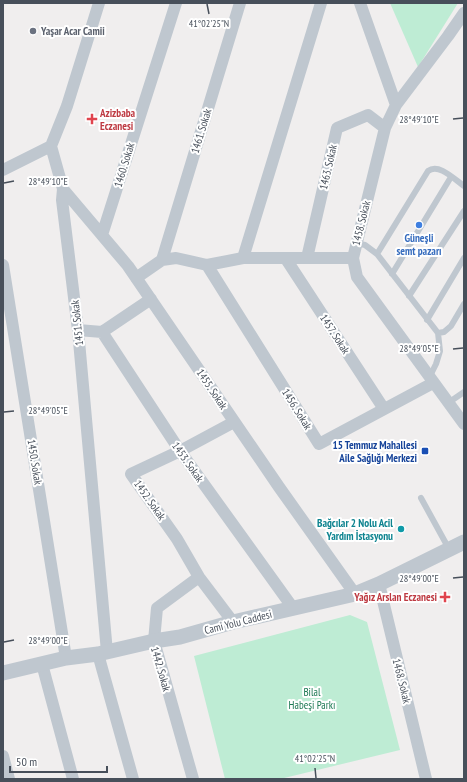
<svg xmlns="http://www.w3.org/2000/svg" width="467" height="782" font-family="'PT Sans Narrow',sans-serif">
	<rect width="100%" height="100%" fill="#f0eeee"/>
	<path fill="#beecd4" d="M390 3H458L418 67Z
		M350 615 367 622 400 750 280 779H225L194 656Z"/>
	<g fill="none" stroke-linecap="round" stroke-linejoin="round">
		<path stroke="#bfc7cf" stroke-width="6" d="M356 243 365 245 377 254 438 333 440 351 436 364 429 378
			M377 254 428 171C439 163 454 179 464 186
			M392 274 451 177
			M409 296 464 211
			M427 320 464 258
			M438 333 444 332 451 326 464 304
			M448 403 464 392
			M421 498 449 549"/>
		<path stroke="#bfc7cf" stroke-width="12" d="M99 3 67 106 51 146 63 189 62 200 78 330 107 652
			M360 3 396 105
			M464 13 448 36 396 105 385 128 353 258 357 277 464 424
			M3 170 51 146
			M63 189 128 266 279 487 355 594
			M102 235 176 3
			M243 258 321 3
			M307 258 337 128 368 115 385 128
			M286 259 384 409
			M162 260 240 3
			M3 265 66 658
			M207 265 319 444 433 383
			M136 278 162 260 176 258 207 265 243 258H353
			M78 330 102 332 180 451 293 608
			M102 332 151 299
			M379 584 426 779
			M233 622 199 577 177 539 131 474 180 451 234 422
			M98 654 133 779
			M42 664 73 779
			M3 756 9 779
			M193 779 154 641 157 608 199 577"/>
		<path stroke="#bfc7cf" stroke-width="15" d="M3 673 66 658 98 654 154 641 180 637 233 622 355 594 379 584 464 542"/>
	</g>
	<path fill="none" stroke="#474f5a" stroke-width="1.5" d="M207 4 209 14M453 119 463 118M4 183 14 181M453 349 463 348M4 412 14 411M453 578 463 577M4 642 14 640M315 768 316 778"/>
	<circle fill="#6b7280" stroke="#fff" stroke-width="1.5" cx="33" cy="31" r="4"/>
	<g fill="#e0444e" stroke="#fff" stroke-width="1.5">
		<path d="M90 113h4v4h4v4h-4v4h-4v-4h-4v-4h4z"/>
		<path d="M443 591h4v4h4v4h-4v4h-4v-4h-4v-4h4z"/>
	</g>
	<circle fill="#3f7fe0" stroke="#fff" stroke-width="1.5" cx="419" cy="225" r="4"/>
	<rect fill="#1a4fb4" stroke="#fff" stroke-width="1.5" x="421" y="447" width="8" height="8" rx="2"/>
	<circle fill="#0f9aa8" stroke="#fff" stroke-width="1.5" cx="401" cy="529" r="4"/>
	<g text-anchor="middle" stroke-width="4" stroke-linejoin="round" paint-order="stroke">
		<g font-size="11" font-weight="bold" fill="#5b616d" stroke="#fff" text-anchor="start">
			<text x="41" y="35">Yaşar Acar Camii</text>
		</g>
		<g font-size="11" font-weight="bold" fill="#be3a42" stroke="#fff" text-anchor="start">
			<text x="100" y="117">Azizbaba<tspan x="100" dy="13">Eczanesi</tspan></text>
			<text x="437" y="601" text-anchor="end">Yağız Arslan Eczanesi</text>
		</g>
		<g font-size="11" fill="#474f5a" stroke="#fff">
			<text transform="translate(201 131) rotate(-73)" y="4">1461. Sokak</text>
			<text transform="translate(124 165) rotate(-73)" y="4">1460. Sokak</text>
			<text transform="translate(328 167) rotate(-77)" y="4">1463. Sokak</text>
			<text transform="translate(361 223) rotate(-76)" y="4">1458. Sokak</text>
			<text transform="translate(77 323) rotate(-96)" y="4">1451. Sokak</text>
			<text transform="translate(335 334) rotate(57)" y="4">1457. Sokak</text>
			<text transform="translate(212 389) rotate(56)" y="4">1455. Sokak</text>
			<text transform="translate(297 409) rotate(58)" y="4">1456. Sokak</text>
			<text transform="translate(35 462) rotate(81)" y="4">1450. Sokak</text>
			<text transform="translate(188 462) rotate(55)" y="4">1453. Sokak</text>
			<text transform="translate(150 500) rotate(55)" y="4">1452. Sokak</text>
			<text transform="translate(238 622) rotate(-14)" y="4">Cami Yolu Caddesi</text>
			<text transform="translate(161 669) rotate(74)" y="4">1442. Sokak</text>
			<text transform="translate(402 681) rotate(76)" y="4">1468. Sokak</text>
		</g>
		<g font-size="11" font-weight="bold" fill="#366cbe" stroke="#fff">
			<text x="419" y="242">Güneşli<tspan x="419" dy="13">semt pazarı</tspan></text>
		</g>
		<g font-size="11" font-weight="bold" fill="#164399" stroke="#fff" text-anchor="end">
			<text x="417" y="449">15 Temmuz Mahallesi<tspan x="417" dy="13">Aile Sağlığı Merkezi</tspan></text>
		</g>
		<g font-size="11" font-weight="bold" fill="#0d838f" stroke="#fff" text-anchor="end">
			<text x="393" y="527">Bağcılar 2 Nolu Acil<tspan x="393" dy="13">Yardım İstasyonu</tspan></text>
		</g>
		<g font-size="11" fill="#1b7852" stroke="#fff">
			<text x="312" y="696">Bilal<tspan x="312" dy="13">Habeşi Parkı</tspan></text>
		</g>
	</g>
	<g font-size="10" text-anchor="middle" fill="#474f5a" stroke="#fff" stroke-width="4" stroke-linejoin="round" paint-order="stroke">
		<text x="209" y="27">41°02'25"N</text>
		<text x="419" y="123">28°49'10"E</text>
		<text x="48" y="185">28°49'10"E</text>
		<text x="419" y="352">28°49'05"E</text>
		<text x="48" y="414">28°49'05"E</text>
		<text x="419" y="582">28°49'00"E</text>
		<text x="48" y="644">28°49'00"E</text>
		<text x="315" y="762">41°02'25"N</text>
	</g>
	<rect width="467" height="782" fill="none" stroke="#474f5a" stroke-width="8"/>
	<path d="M10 766v6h97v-6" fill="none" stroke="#474f5a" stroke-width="2"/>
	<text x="16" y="766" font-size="12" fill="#474f5a" stroke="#ffffff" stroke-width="3" paint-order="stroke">50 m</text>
</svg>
